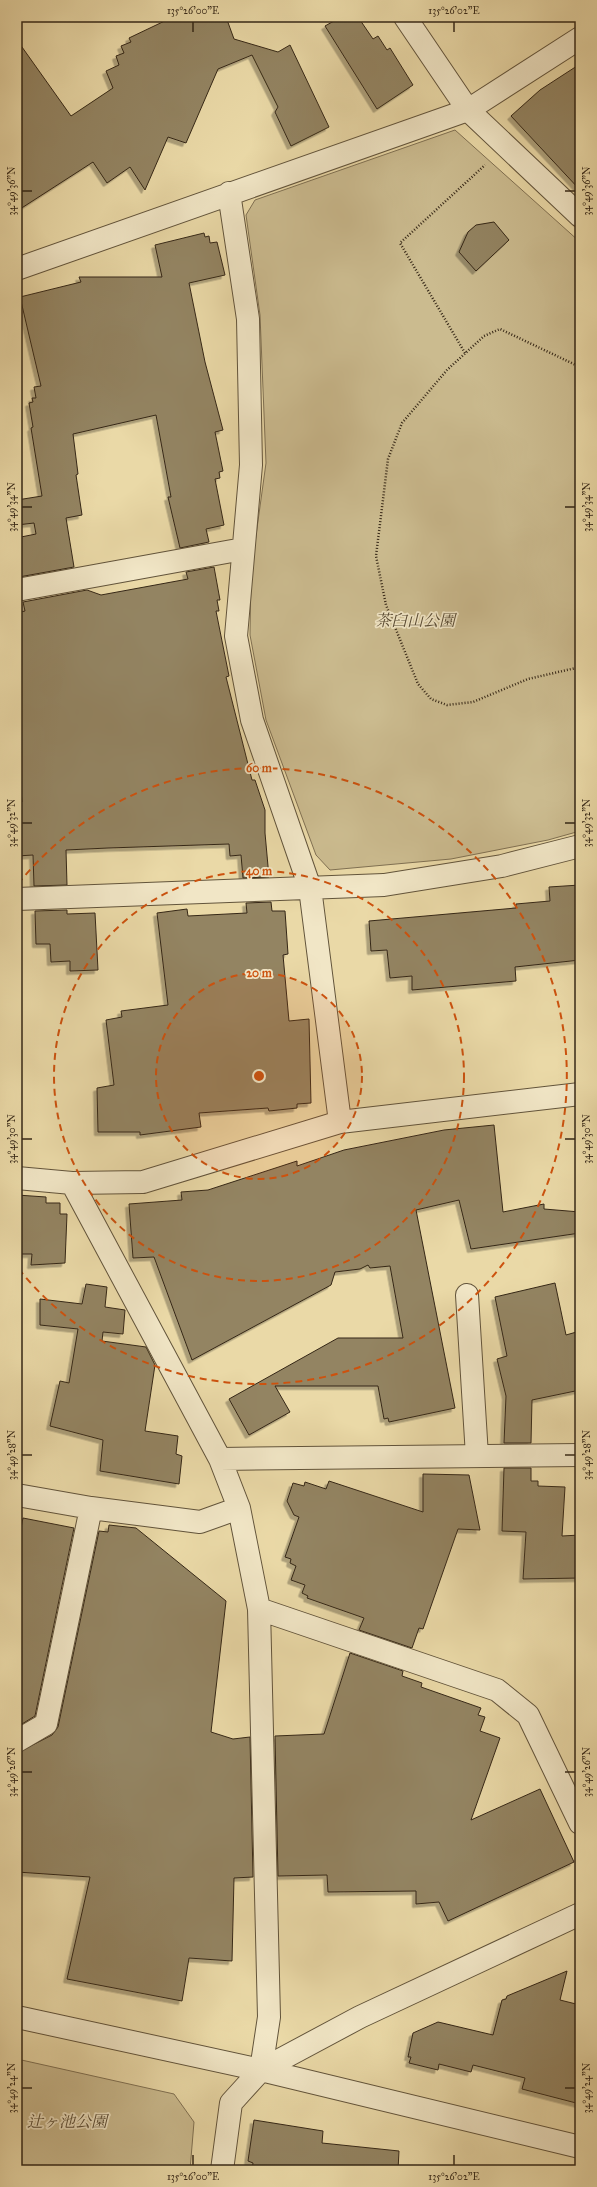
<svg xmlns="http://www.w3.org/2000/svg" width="597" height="2187" font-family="'IM FELL Great Primer','Noto Serif JP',serif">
	<defs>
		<filter id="shadow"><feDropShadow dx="-3.5" dy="3.5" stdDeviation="0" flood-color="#0004"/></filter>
	</defs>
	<rect width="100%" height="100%" fill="#ead9a7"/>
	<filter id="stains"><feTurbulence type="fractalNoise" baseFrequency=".005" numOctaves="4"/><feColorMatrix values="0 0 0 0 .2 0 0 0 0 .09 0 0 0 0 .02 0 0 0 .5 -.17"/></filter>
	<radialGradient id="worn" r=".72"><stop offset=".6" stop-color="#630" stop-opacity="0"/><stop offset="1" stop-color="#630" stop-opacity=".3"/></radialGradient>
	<path fill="#cbbb8f" stroke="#807153" d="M455 130 580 242V831L548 840 451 859 330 870 316 855 266 720 250 635 251 572 266 463 260 315 246 215 255 200Z
		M17 2059 174 2094 194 2122 190 2170H17Z"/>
	<path fill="#938462" stroke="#352717" filter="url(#shadow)" d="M173 17H226L234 39 278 52 290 45 329 127 291 146 275 112 278 107 252 55 218 69 186 143 168 137 145 190 130 167 107 183 93 162 17 211V40L71 116 113 88 106 71 119 65 116 56 124 53 121 46 131 42 129 38Z
		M341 17H358L373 39 378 36 387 50 390 48 413 85 377 109 325 26Z
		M580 64V190L511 116 540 90Z
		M494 222 509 240 476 271 459 252 468 232 476 225Z
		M204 233 205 237 209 236 210 243 217 242 225 275 189 283 205 362 223 430 215 432 223 471 219 472 220 478 215 479 224 525 206 529 209 542 180 548 168 497H171L156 415 73 434 78 474 76 475 82 515 66 518 74 567 19 577 17 540 22 539 21 537 36 534 34 523 17 525V500L42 496 31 428 33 427 29 403 33 402 32 398H36L34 387 41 386 20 297 81 282 79 277H162L155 245Z
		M214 567 220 600H217L219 611H216L229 676 226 677 252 780H255L265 810V833L269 877 243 878 241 855 230 856 229 844 108 848 66 850 67 885 34 886 33 855 17 856V802H22L17 743V613L25 611 23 602 87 590 101 595 188 579 186 572Z
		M580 885V960L515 967 516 981 412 990V976L390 978 387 950 371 951 369 921 516 908V904L550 901 549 887Z
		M271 902 272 911H285L288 954 283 955 289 1021 309 1019 311 1103 297 1104V1108L269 1111 268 1108 199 1113 201 1127 140 1135V1132H98L97 1088 114 1085 106 1020 122 1017 121 1011 168 1005 157 913 187 909 188 916 247 913 246 903Z
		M67 910V914L95 913 98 970 70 971V961L51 962 50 944H36L35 911Z
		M494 1125 503 1212 544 1204V1209L580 1212V1233L471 1249 459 1200 416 1210 455 1408 389 1422 388 1418 384 1419 378 1386H275L290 1412 249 1435 229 1399 338 1338H403L390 1266 370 1268 368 1265 360 1269 335 1272 331 1285 192 1360 154 1257 133 1258 129 1204 182 1200 181 1192 208 1190 297 1161V1166L344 1150 444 1130Z
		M17 1195 46 1197V1203H60V1214H67L65 1263 31 1265 32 1254H17Z
		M555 1283 566 1335 580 1331V1390L532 1400 531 1443H504L506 1396 497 1359 507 1356 495 1297Z
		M86 1284 107 1287 105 1307 125 1310 123 1334 103 1332 102 1341 146 1347 155 1365 145 1431 178 1436 176 1454 182 1456 179 1484 100 1471 103 1440 50 1426 60 1381 69 1383 78 1329 40 1325V1299L82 1304Z
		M504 1468H531V1481H538V1486L565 1487 562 1536 580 1535V1578L523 1579 526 1532 502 1531Z
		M423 1474 469 1475 480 1530 458 1529 423 1629 419 1628 412 1648 359 1630 364 1618 307 1598 308 1596 302 1593 305 1585 291 1580 296 1566 290 1563 291 1559 285 1557 299 1517 294 1515 287 1501 293 1483 304 1486 305 1482 326 1489 329 1481 423 1512Z
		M23 1518 74 1528 35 1716 17 1727V1618L21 1593 17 1592V1548Z
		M109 1525 136 1528 226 1601 211 1732 233 1739 250 1737 253 1877 234 1878 232 1961 189 1958 182 2001 67 1979 90 1877 17 1872V1753L52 1735 58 1727 99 1531 108 1532Z
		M350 1653 403 1671 402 1676 422 1683 421 1687 481 1708 478 1715 485 1717 480 1731 500 1738 471 1820 540 1789 574 1862 448 1921 439 1902 416 1904V1891L328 1892 327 1875 278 1876 275 1736 324 1734Z
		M567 1971 560 2000 580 2005V2104L522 2089 525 2078 473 2065 471 2072 439 2064 438 2070 409 2063 411 2057H408L413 2033 438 2022 493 2035 502 2000 506 1999 507 1996Z
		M254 2120 323 2131 322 2143 399 2151 398 2170H252L253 2163 248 2161Z"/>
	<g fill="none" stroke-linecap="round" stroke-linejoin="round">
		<defs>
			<path id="minor" d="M405 17 468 110 580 216
				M229 193 248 319 251 465 236 636 252 720 310 888 340 1122
				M17 269 468 110 580 38
				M17 590 243 549
				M17 899 384 885 502 866 580 846
				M17 1178 72 1183 143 1182 340 1122 580 1094
				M72 1183 220 1459 239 1508 259 1609 269 2017 261 2070
				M467 1295 477 1456
				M220 1459 580 1455
				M17 1495 91 1508 200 1522 239 1508
				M259 1609 497 1690 528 1715 580 1823
				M17 1741 46 1724 91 1508"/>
			<path id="tertiary" d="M17 2017 261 2070 580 2147
				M222 2170 231 2103 261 2070 360 2017 580 1914"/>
		</defs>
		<use href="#minor" stroke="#62543b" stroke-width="24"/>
		<use href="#tertiary" stroke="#62543b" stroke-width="24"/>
		<path stroke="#352717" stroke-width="2.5" stroke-dasharray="1 2" stroke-linecap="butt" d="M465 353 400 243 485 165
			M580 367 500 329 484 336 447 370 402 423 388 459 376 556 386 605 418 684 431 699 447 705 473 702 528 679 580 667"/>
		<use href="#minor" stroke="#f1e6c6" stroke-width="22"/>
		<use href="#tertiary" stroke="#f1e6c6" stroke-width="22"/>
	</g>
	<path fill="none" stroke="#352717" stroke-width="1.5" d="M193 22V32M454 22V32M22 191H32M565 191H575M22 507H32M565 507H575M22 823H32M565 823H575M22 1139H32M565 1139H575M22 1455H32M565 1455H575M22 1772H32M565 1772H575M22 2088H32M565 2088H575M193 2155V2165M454 2155V2165"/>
	<circle cx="259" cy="1076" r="103" fill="#cd520e" fill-opacity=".12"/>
	<g fill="none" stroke="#cd520e" stroke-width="2" stroke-dasharray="7 5">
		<circle cx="259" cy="1076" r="103"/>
		<circle cx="259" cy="1076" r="205"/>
		<path d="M18 884A308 308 0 1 1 18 1268"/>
	</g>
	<g text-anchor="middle" stroke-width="3.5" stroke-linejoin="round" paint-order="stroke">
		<g font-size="16" font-style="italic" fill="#5a4c35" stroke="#f1e6c6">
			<text x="415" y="626">茶臼山公園</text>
			<text x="67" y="2127">辻ヶ池公園</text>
		</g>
	</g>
	<circle cx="259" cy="1076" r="6" fill="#cd520e" stroke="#f1e6c6" stroke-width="2"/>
	<g font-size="12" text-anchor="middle" font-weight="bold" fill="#cd520e" stroke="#f1e6c6" stroke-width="3.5" stroke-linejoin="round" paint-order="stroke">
		<text x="259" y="772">60 m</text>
		<text x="259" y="875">40 m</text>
		<text x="259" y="977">20 m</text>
	</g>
	<rect width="597" height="2187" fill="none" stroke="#ead9a7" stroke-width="44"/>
	<rect x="22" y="22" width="553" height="2143" fill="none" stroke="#352717" stroke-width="1.5"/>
	<g font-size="10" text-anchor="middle" fill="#352717">
		<text x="193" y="14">135°26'00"E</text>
		<text x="454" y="14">135°26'02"E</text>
		<text transform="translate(11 191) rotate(-90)" y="4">34°49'36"N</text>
		<text transform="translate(586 191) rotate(-90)" y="4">34°49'36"N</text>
		<text transform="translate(11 507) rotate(-90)" y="4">34°49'34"N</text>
		<text transform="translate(586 507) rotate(-90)" y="4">34°49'34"N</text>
		<text transform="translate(11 823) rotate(-90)" y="4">34°49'32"N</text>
		<text transform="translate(586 823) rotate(-90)" y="4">34°49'32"N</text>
		<text transform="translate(11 1139) rotate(-90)" y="4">34°49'30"N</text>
		<text transform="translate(586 1139) rotate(-90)" y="4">34°49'30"N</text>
		<text transform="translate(11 1455) rotate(-90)" y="4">34°49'28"N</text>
		<text transform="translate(586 1455) rotate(-90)" y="4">34°49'28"N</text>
		<text transform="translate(11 1772) rotate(-90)" y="4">34°49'26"N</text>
		<text transform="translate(586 1772) rotate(-90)" y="4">34°49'26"N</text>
		<text transform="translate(11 2088) rotate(-90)" y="4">34°49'24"N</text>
		<text transform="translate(586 2088) rotate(-90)" y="4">34°49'24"N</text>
		<text x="193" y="2180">135°26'00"E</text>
		<text x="454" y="2180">135°26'02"E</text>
	</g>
	<rect width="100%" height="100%" filter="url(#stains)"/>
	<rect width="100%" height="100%" fill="url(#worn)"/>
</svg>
